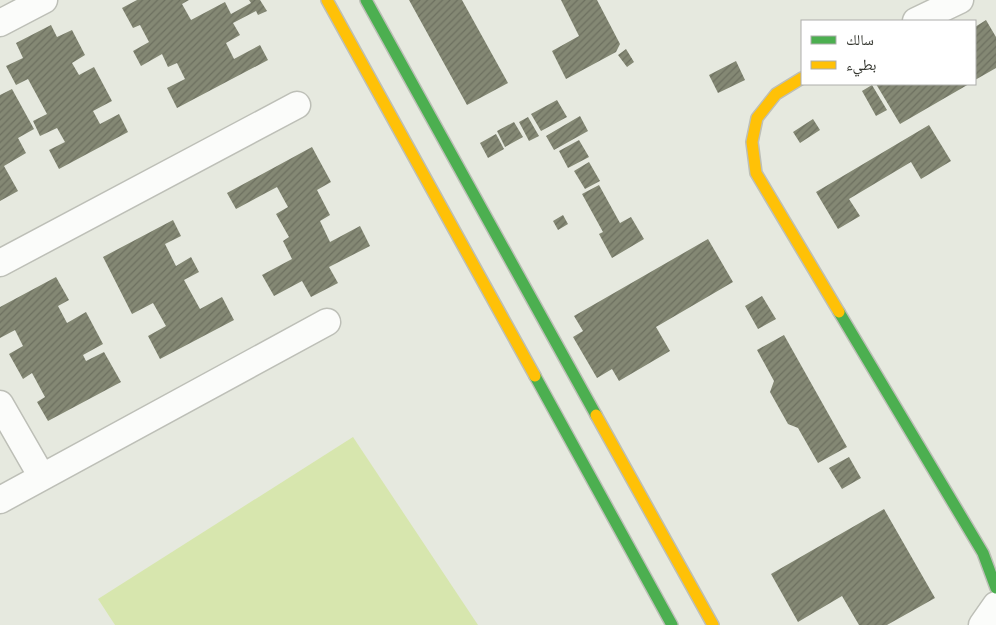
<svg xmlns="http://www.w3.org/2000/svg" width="996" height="625" font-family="'Nunito Sans','Noto Naskh Arabic',sans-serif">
	<defs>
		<pattern id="building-hatch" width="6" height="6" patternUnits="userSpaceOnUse" patternTransform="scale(1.25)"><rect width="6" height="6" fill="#848874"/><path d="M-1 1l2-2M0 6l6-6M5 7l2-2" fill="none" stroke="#6d7060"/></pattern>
	</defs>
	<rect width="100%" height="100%" fill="#e6e9df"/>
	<path fill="#d7e6ae" d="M353 437 478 625H115L98 599Z"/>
	<path fill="url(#building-hatch)" d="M137 0H189L182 4 191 20 225 2 231 14 251 3 249 0H260L267 11 258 15 256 11 233 23 240 35 226 43 234 59 260 45 268 60 177 108 167 88 185 79 177 63 168 67 162 54 141 66 133 51 149 42 140 25 133 28 122 8Z
		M409 0H462L508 83 467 105Z
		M561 0H597L620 44 616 52 566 79 552 51 579 36Z
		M986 20 996 37V68L975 80V27Z
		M51 25 57 37 72 30 85 55 72 63 79 75 94 67 112 101 93 111 100 124 119 114 128 132 59 169 49 150 65 142 57 128 40 136 33 121 47 114 28 79 16 85 6 66 23 58 16 43Z
		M626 49 634 62 627 67 618 55Z
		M736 61 745 80 718 93 709 75Z
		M876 84H969L900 124Z
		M872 85 887 110 876 116 862 91Z
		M12 89 34 129 18 138 26 153 4 166 18 191 0 201V95Z
		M557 100 567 117 541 131 531 114Z
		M580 116 588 131 554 150 546 136Z
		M528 117 539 136 529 141 519 122Z
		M813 119 820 130 800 143 793 132Z
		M514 122 523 137 505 147 497 131Z
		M929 125 951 161 921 179 911 162 849 199 860 216 838 229 816 192Z
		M496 134 504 149 488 158 480 143Z
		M579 140 589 157 568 168 559 151Z
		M312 147 331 182 317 190 330 215 320 221 330 242 360 226 370 246 329 267 338 283 311 297 302 281 274 296 262 275 292 259 283 241 289 237 276 214 288 207 277 187 236 209 227 193Z
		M589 162 600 181 585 189 574 171Z
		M599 185 620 223 631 217 644 239 612 258 599 234 603 232 582 194Z
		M563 215 568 224 558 230 553 221Z
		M173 220 181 236 165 244 176 266 191 257 199 272 184 280 200 309 222 297 234 320 160 359 148 336 166 326 153 303 132 314 103 257Z
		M708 239 733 282 656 327 670 351 619 381 612 369 597 378 573 337 583 331 574 316Z
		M56 277 69 300 58 306 67 323 86 312 103 344 83 355 86 361 104 352 121 382 48 421 37 402 45 397 32 373 23 379 9 354 23 346 15 330 0 338V307Z
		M762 296 776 319 758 329 745 306Z
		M784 335 847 447 818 463 798 428 788 424 770 392 774 381 757 350Z
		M849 457 861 478 842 489 829 468Z
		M884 509 935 598 887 625H859L842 596 798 622 771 574Z"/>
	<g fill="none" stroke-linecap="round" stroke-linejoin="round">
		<defs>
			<path id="street" d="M916 21 960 0
				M0 23 44 0
				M0 263 297 105
				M0 404 42 477
				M0 500 327 322
				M982 625 996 605"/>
			<path id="fast" d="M366 0 596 415
				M839 312 983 553 996 588
				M535 376 672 625"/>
			<path id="slow" d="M327 0 535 376
				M802 78 776 94 757 118 752 142 756 173 839 312
				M596 415 713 625"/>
		</defs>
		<use href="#street" stroke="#bdbfb7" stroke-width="29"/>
		<use href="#fast" stroke="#bdbfb7" stroke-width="14"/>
		<use href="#slow" stroke="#bdbfb7" stroke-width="14"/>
		<use href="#street" stroke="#fbfcfa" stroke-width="26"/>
		<use href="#fast" stroke="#4caf50" stroke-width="11"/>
		<use href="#slow" stroke="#ffc107" stroke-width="11"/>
	</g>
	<rect x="801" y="20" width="175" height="65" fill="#ffffff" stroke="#adaeab"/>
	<rect x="811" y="36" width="25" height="8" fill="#4caf50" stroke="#adaeab"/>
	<text x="846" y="45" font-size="15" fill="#33352e">سالك</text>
	<rect x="811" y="61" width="25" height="8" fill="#ffc107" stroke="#adaeab"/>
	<text x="846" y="70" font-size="15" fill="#33352e">بطيء</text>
</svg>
